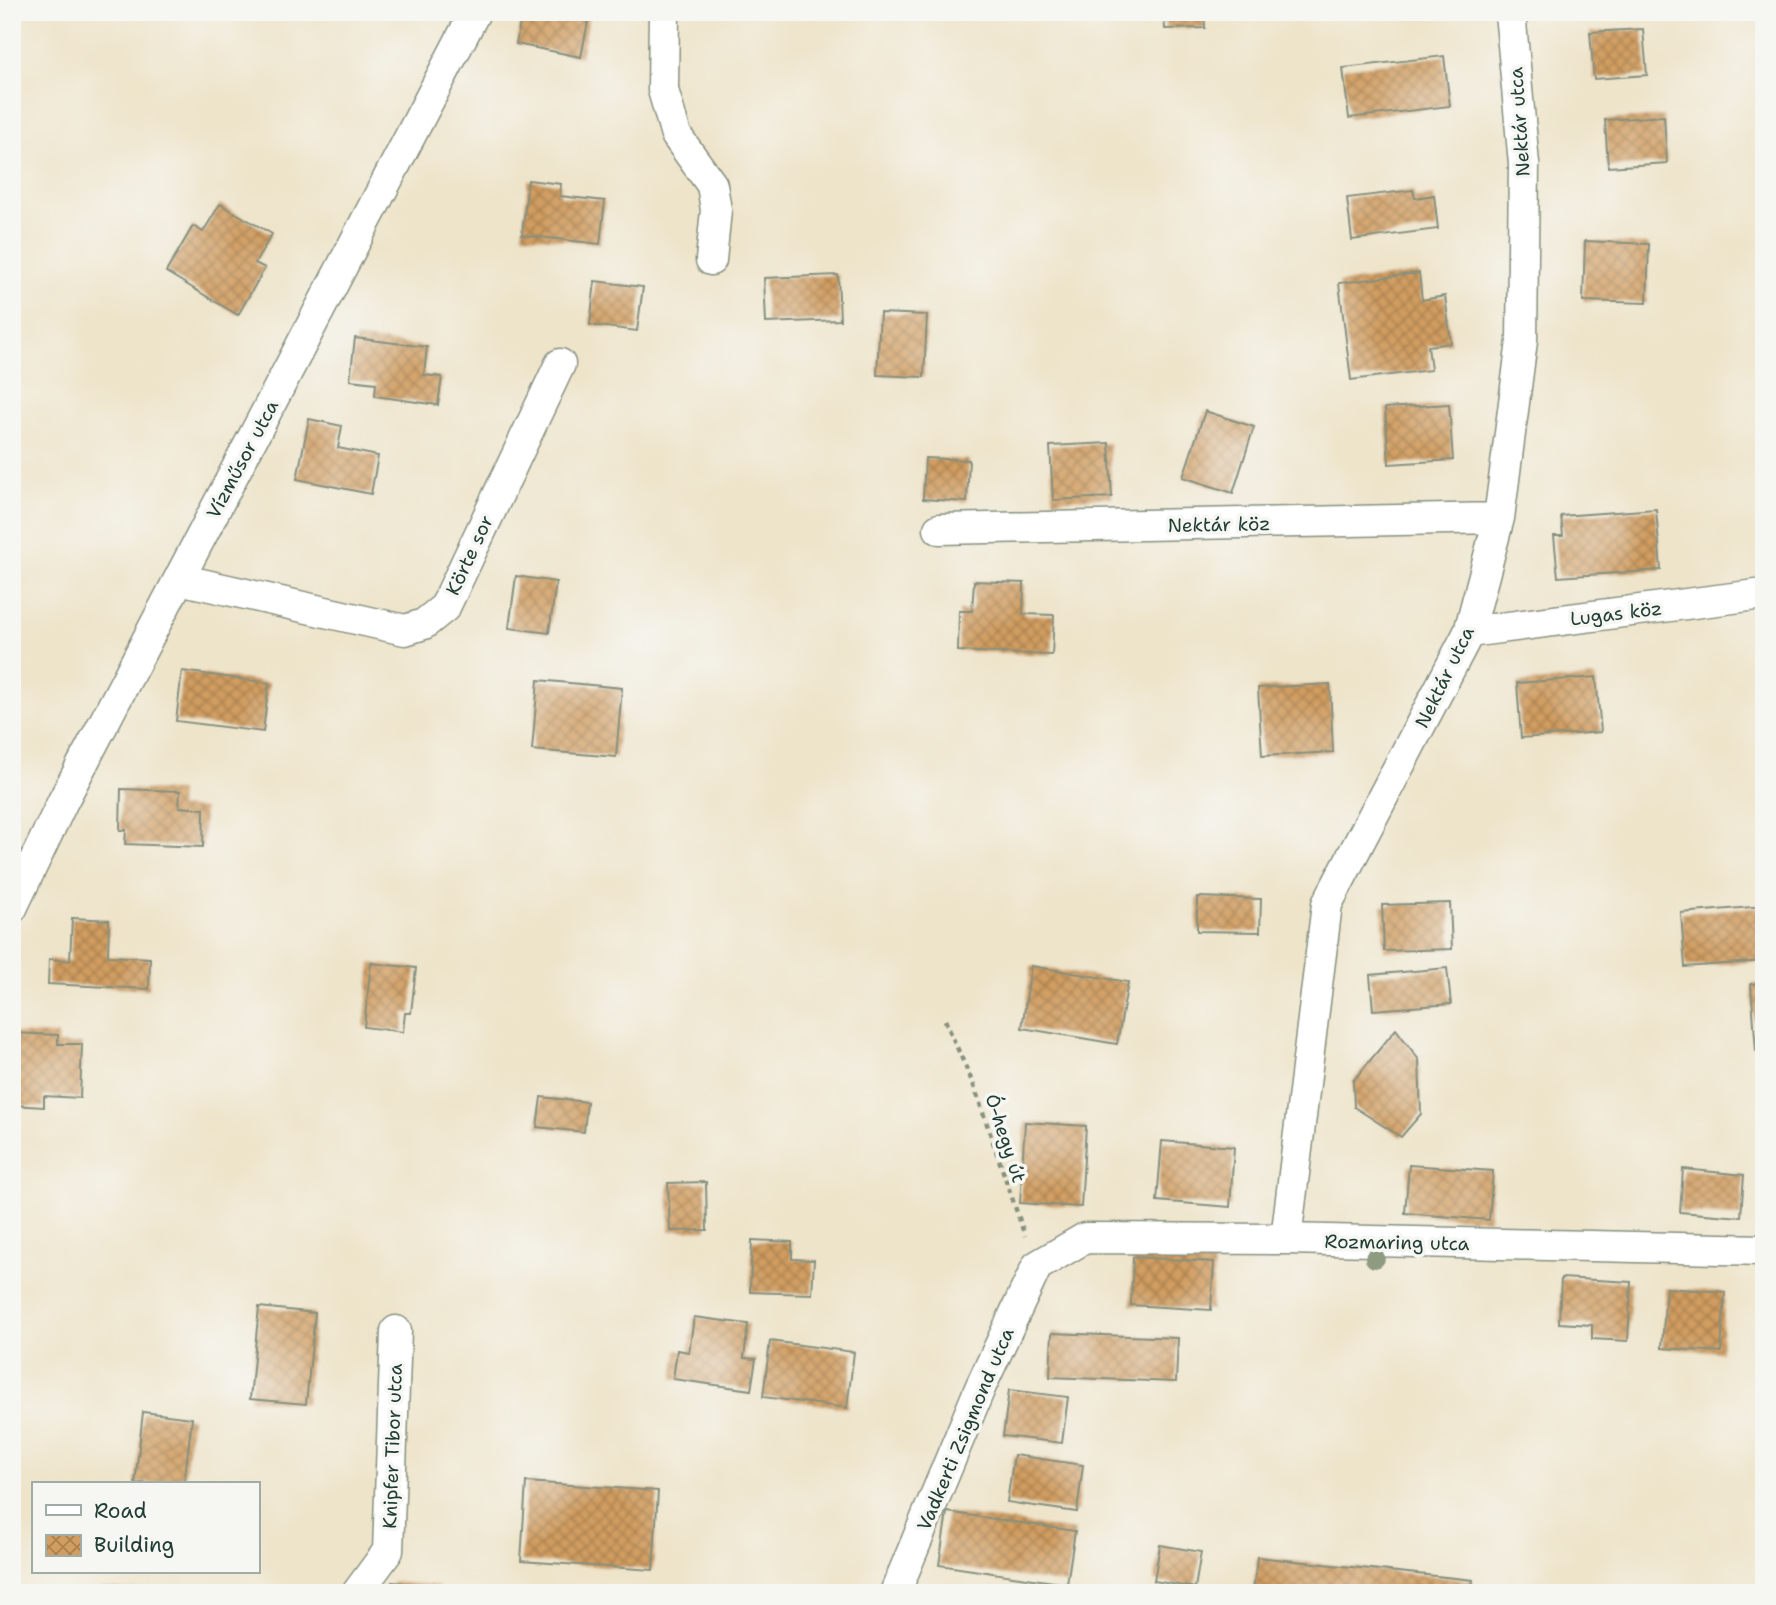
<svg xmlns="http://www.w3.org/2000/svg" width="1776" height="1605" font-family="'Shantell Sans',sans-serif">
	<defs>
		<pattern id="building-cross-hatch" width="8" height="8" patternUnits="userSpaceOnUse" patternTransform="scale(1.75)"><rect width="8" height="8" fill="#d19d60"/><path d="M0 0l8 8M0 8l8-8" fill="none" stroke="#a98150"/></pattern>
	</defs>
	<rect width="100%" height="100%" fill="#f6f6f2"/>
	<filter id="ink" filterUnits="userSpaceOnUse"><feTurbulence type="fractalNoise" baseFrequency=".0143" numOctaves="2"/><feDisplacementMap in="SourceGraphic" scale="14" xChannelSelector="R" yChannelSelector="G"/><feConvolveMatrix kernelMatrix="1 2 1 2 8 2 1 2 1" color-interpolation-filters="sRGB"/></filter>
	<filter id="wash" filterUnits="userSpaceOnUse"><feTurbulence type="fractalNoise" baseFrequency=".00686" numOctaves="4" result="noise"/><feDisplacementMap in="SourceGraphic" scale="28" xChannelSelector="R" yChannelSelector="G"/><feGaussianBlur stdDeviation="1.57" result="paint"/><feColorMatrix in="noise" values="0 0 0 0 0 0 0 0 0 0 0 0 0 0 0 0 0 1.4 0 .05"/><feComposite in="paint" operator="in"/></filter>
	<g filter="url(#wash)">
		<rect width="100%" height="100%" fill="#eee4ca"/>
		<g id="blocks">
			<path fill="url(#building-cross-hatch)" d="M522 12H590L581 57 516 44Z
				M1164 12H1204L1205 28 1165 29Z
				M1643 29 1647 75 1594 79 1590 32Z
				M1444 56 1450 106 1349 118 1343 68Z
				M1664 116 1667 163 1608 167 1605 120Z
				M528 180 561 184 560 196 605 201 600 244 522 235Z
				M1413 190 1415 198 1434 195 1438 229 1352 240 1347 198Z
				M220 204 272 234 255 263 265 268 238 315 166 272 193 226 203 232Z
				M1585 241 1649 244 1647 303 1583 301Z
				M1419 273 1422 300 1445 296 1451 343 1428 346 1431 370 1351 380 1339 283Z
				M838 275 840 320 766 323 764 278Z
				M595 281 643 287 637 331 590 325Z
				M880 313 927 315 924 377 877 375Z
				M355 338 427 347 424 375 442 377 438 405 375 396 376 383 350 380Z
				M1449 404 1453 460 1389 464 1385 408Z
				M1205 411 1254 427 1233 493 1183 477Z
				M309 419 342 426 338 448 378 456 371 494 297 479Z
				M1109 443 1112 497 1053 500 1050 446Z
				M925 458 969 460 967 502 923 499Z
				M1656 509 1661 570 1558 577 1554 536H1563L1561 516Z
				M516 576 556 582 549 633 509 628Z
				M974 581 1024 583 1023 614 1054 615 1052 655 958 651 959 611H972Z
				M182 671 269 683 263 732 176 721Z
				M1596 677 1601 732 1521 738 1517 683Z
				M538 680 622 688 616 757 532 750Z
				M1330 684 1333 752 1262 756 1258 688Z
				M121 789 180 791 179 807 204 809 203 847 125 844 126 830H120Z
				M1197 897 1261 899 1260 932 1197 931Z
				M1450 903 1452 949 1384 951 1382 905Z
				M1764 906V961L1685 967 1681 913Z
				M72 918 109 920 108 956 150 958 149 989 48 984 49 959 70 961Z
				M371 963 416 968 411 1013H405L403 1032 364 1027Z
				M1031 966 1128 982 1117 1044 1022 1028Z
				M1447 968 1451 1004 1373 1010 1370 975Z
				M1764 983V1050L1756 1051 1751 984Z
				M1396 1029 1419 1060 1421 1114 1401 1137 1354 1107 1353 1081Z
				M12 1033 58 1035V1044H82L80 1098 44 1096V1107L12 1105Z
				M541 1097 587 1102 584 1132 537 1127Z
				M1025 1122 1086 1126 1081 1207 1020 1203Z
				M1162 1141 1234 1147 1230 1207 1157 1201Z
				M1409 1165 1493 1171 1489 1220 1405 1213Z
				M1683 1169 1744 1175 1741 1217 1680 1212Z
				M706 1182 707 1230 670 1231 668 1183Z
				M752 1240 792 1242V1259L814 1260 812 1294 750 1292Z
				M1133 1257 1214 1262 1211 1310 1131 1305Z
				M1561 1278 1631 1282 1628 1341 1592 1339V1325L1559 1323Z
				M1666 1288 1725 1292 1721 1352 1662 1348Z
				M259 1307 315 1313 306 1404 250 1399Z
				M694 1317 748 1324 744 1358 756 1359 751 1390 673 1379 677 1350 689 1352Z
				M1052 1333 1178 1338 1176 1382 1050 1377Z
				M770 1341 854 1352 847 1408 763 1397Z
				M1009 1390 1068 1397 1062 1443 1003 1436Z
				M143 1412 192 1418 184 1484 135 1483Z
				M1014 1455 1083 1465 1077 1512 1007 1502Z
				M526 1482 658 1491 653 1570 521 1561Z
				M947 1512 1075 1531 1067 1584 939 1565Z
				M1160 1545 1201 1552 1195 1588 1154 1581Z
				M1257 1557 1473 1580 1471 1593H1253Z
				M392 1582 438 1586V1593H391Z
				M101 1588 141 1590V1593H101Z"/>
		</g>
	</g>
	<g filter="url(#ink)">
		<use href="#blocks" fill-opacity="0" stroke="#86907f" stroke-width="2"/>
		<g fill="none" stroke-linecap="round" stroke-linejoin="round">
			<defs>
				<path id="minor" d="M664 12 663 90 676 135 712 185 716 210 711 260
					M939 529 1499 518
					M179 579 405 630 424 624 445 607 560 364
					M1469 632 1764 594
					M12 908 63 801 475 12
					M1286 1239 1327 904 1469 632 1499 518 1522 341 1524 164 1510 12
					M357 1593 388 1551 396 1331
					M895 1593 980 1388 1037 1266 1085 1238 1286 1239 1764 1250"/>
			</defs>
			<use href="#minor" stroke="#86907f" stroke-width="33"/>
			<path stroke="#86907f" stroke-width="4.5" stroke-dasharray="5 5" stroke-linecap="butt" d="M945 1020 974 1086 1025 1236
				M1761 1593 1764 1582"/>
			<use href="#minor" stroke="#fff" stroke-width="30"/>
		</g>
		<circle fill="#8e9b80" cx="1375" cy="1258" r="10"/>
	</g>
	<g text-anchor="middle" stroke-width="7" stroke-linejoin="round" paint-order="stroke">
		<g font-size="19" fill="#1f3d34" stroke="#f6f6f2">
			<text transform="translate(1519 122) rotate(-94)" y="7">Nektár utca</text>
			<text transform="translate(242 459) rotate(-62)" y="7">Vízműsor utca</text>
			<text transform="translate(1219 524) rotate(-1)" y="7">Nektár köz</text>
			<text transform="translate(469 555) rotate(-65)" y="7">Körte sor</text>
			<text transform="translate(1616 613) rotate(-7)" y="7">Lugas köz</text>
			<text transform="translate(1444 677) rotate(-64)" y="7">Nektár utca</text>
			<text transform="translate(1006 1138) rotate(72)" y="7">Ó-hegy út</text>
			<text transform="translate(1397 1242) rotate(1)" y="7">Rozmaring utca</text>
			<text transform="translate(965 1429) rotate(-67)" y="7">Vadkerti Zsigmond utca</text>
			<text transform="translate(392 1446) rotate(-88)" y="7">Knipfer Tibor utca</text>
		</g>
	</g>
	<rect width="1776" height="1605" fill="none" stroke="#f6f6f2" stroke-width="42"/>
	<rect x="32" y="1482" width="228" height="91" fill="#f6f6f2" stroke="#a0aca6" stroke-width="2"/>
	<rect x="46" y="1505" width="35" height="10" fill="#ffffff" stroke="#a0aca6" stroke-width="2"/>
	<text x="94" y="1518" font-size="21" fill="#1f3d34">Road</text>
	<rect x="46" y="1535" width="35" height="21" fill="url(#building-cross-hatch)" stroke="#a0aca6" stroke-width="2"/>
	<text x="94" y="1552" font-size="21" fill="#1f3d34">Building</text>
</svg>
